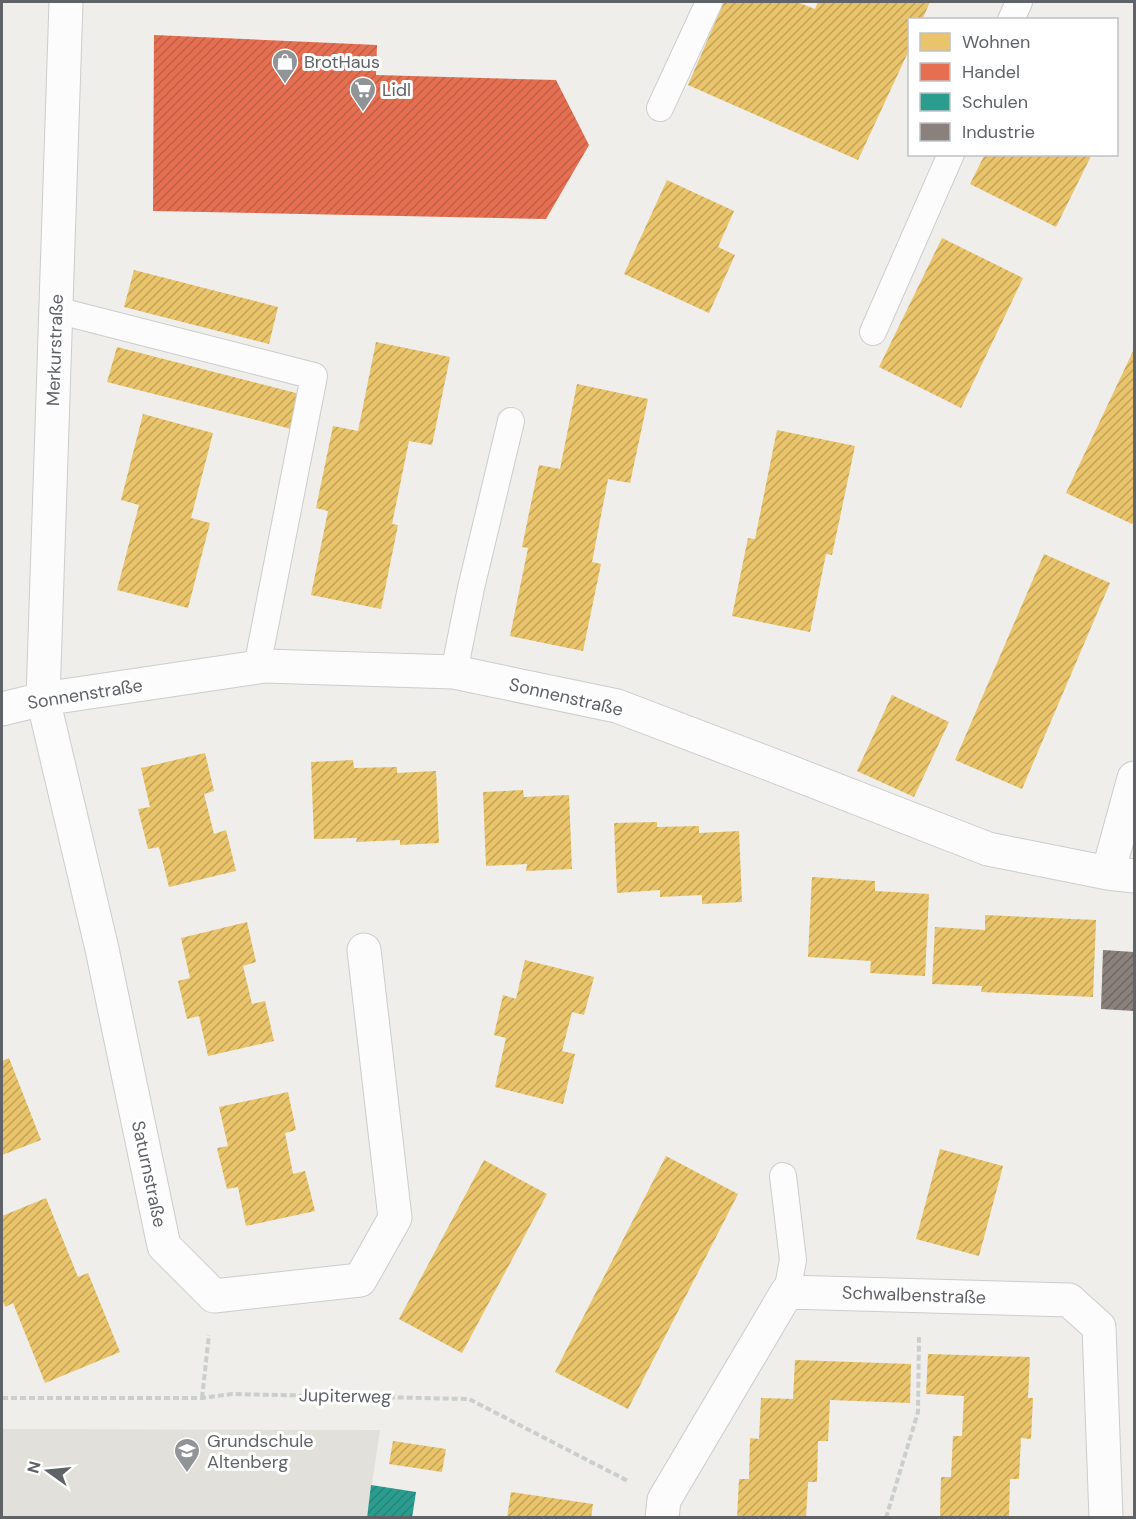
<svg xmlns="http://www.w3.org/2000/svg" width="1136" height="1519" font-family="'DM Sans',sans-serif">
	<defs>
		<pattern id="homes-hatch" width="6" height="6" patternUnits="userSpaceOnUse" patternTransform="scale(1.5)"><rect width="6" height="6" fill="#e9c46a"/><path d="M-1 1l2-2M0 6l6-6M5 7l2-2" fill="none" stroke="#c0a35b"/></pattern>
		<pattern id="shops-hatch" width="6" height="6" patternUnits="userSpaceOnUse" patternTransform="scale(1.5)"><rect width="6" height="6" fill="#e76f51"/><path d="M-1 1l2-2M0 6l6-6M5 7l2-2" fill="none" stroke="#be5f47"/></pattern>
		<pattern id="schools-hatch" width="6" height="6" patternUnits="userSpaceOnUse" patternTransform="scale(1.5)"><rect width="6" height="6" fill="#2a9d8f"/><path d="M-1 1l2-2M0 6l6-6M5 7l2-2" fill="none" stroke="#278479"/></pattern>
		<pattern id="industry-hatch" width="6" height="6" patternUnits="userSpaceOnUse" patternTransform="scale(1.5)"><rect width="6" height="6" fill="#8a817c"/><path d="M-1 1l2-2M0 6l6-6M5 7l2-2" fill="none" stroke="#6e6865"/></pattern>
	</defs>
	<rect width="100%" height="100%" fill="#efeeea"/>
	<path fill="#e2e0da" d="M2 1429 380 1430 367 1517 2 1518Z"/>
	<path fill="url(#homes-hatch)" d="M724 2H797L815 9 818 2H930L922 20H910V48L858 160 688 85Z
		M985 154H1092L1056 227 970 184Z
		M667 180 734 211 718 247 735 255 709 313 624 274Z
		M942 238 1023 278 961 408 879 367Z
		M134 270 278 307 269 344 124 307Z
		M376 342 450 357 432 445 409 441 392 524 398 525 381 609 311 595 328 511 316 508 333 426 358 431Z
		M117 347 300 394 291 429 107 382Z
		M1134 349V519L1132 524 1066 493Z
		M577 384 648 399 630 483 608 479 592 562 601 564 583 651 510 636 528 548 522 547 539 465 560 469Z
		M143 414 213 433 191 518 210 523 188 608 117 590 139 505 121 500Z
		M777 430 855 446 832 555 826 554 810 632 732 616 748 538 755 539Z
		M1044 554 1110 583 1022 789 955 760Z
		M892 695 949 722 914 797 857 771Z
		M205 753 214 791 204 794 214 834 226 830 236 871 169 887 159 847 148 849 138 809 150 807 141 768Z
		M353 760 354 768 397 767V773L436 771 439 843 400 845V840L356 842 357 838 314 839 311 762Z
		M523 790 524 797 569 795 572 869 526 871 527 864 486 866 483 792Z
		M657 822V827L699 826V833L739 831 742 902 702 904V895L660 897V890L617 893 614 823Z
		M812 877 875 881V891L929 894 925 976 870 973 871 961 808 957Z
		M985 915 1096 920 1093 997 981 992 982 986 932 984 935 927 985 930Z
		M247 922 256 962 243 966 252 1004 265 1001 274 1041 208 1056 199 1016 187 1019 178 981 190 978 181 938Z
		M525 960 594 977 584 1015 572 1012 562 1051 575 1054 563 1104 495 1087 506 1038 494 1035 503 995 516 999Z
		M9 1058 41 1140 2 1155V1061Z
		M288 1092 296 1130 285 1133 293 1174 305 1171 315 1211 246 1226 238 1187 227 1189 217 1148 228 1146 219 1107Z
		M940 1149 1003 1166 979 1256 916 1239Z
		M666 1156 738 1194 628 1409 555 1372Z
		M484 1160 547 1194 462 1353 399 1319Z
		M46 1198 78 1277 88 1273 120 1352 45 1383 13 1303 5 1307 2 1298V1216Z
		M928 1354 1030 1357 1028 1398H1033L1031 1439 1021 1438 1019 1479H1010L1009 1518H940L941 1477H951L953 1436H962L964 1396 926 1394Z
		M795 1360 911 1364 910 1403 830 1400 828 1441H818L817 1482H808L806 1518H737L739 1479H749L750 1438 759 1439 761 1398 793 1399Z
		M393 1441 446 1449 442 1472 389 1464Z
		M511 1492 593 1504 591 1518H507Z"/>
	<path fill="url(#shops-hatch)" d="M154 35 377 45 376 75 556 80 589 145 546 219 153 211Z"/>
	<path fill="url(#schools-hatch)" d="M371 1485 416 1492 412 1518H367Z"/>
	<path fill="url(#industry-hatch)" d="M1103 950 1134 952V1011L1101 1009Z"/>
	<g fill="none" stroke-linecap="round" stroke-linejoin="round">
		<defs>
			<path id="service" d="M1011 20 1019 2
				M660 108 709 2
				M56 310 314 376 257 667
				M873 332 951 154
				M454 672 471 588 511 421
				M783 1176 793 1260 787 1292"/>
			<path id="minor" d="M66 2 43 699 102 949 164 1246 214 1296 360 1280 395 1218 364 950
				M2 709 43 699 265 666 454 672 617 706 767 763 988 849 1108 873 1134 876
				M1108 873 1134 778
				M662 1518 664 1500 787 1292 1069 1300 1099 1327 1106 1518"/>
		</defs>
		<use href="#service" stroke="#cbcccc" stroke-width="28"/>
		<use href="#minor" stroke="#cbcccc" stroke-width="35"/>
		<path stroke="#cacfcc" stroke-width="4" stroke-dasharray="6 3" stroke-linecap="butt" d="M2 1398H202L232 1394 469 1399 628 1481
			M202 1398 209 1335
			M886 1518 918 1412 919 1337"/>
		<use href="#service" stroke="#fdfcfc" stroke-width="26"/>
		<use href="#minor" stroke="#fdfcfc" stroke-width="33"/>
	</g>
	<defs>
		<symbol id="shop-pin" viewBox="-11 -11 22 30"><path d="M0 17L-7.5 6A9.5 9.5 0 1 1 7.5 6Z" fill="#919496" stroke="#fff"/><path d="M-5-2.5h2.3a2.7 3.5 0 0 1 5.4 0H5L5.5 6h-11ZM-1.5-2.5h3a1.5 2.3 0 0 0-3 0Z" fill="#fff"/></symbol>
		<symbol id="supermarket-pin" viewBox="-11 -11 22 30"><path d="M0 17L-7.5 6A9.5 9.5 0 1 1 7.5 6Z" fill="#919496" stroke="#fff"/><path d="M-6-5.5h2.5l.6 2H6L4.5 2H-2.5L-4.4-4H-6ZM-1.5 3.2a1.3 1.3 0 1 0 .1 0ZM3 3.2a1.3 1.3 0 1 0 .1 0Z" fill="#fff"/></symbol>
		<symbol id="school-pin" viewBox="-11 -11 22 30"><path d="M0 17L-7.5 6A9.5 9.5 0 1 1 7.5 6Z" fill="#919496" stroke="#fff"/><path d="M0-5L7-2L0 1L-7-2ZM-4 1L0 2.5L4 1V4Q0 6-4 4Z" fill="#fff"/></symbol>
	</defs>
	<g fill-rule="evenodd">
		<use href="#shop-pin" x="270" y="47" width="30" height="40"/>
		<use href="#supermarket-pin" x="348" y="75" width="30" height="40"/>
		<use href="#school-pin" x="172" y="1436" width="30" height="40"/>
	</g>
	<g text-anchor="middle" stroke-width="6" stroke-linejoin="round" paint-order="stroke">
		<g font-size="18" fill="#5f6368" stroke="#fff" text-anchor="start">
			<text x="304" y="68">BrotHaus</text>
			<text x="382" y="96">Lidl</text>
			<text x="207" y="1447">Grundschule<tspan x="207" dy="21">Altenberg</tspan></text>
		</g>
		<g font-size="18" fill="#5f6368" stroke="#fff">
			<text transform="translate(55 350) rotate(-88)" y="6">Merkurstraße</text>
			<text transform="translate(85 694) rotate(-9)" y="6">Sonnenstraße</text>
			<text transform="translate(566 697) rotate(13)" y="6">Sonnenstraße</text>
			<text transform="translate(149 1174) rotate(78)" y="6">Saturnstraße</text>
			<text transform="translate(914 1295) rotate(2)" y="6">Schwalbenstraße</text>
			<text transform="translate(345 1396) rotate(1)" y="6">Jupiterweg</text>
		</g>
	</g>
	<rect width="1136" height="1519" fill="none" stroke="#5f6368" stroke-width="6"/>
	<rect x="908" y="18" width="210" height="138" fill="#ffffff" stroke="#bfc1c3" stroke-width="1.5"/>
	<rect x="920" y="33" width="30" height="18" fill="#e9c46a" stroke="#bfc1c3" stroke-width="1.5"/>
	<text x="962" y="48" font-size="18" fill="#5f6368">Wohnen</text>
	<rect x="920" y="63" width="30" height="18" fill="#e76f51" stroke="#bfc1c3" stroke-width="1.5"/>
	<text x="962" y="78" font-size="18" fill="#5f6368">Handel</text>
	<rect x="920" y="93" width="30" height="18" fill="#2a9d8f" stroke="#bfc1c3" stroke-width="1.5"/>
	<text x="962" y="108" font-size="18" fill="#5f6368">Schulen</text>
	<rect x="920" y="123" width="30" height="18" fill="#8a817c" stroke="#bfc1c3" stroke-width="1.5"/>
	<text x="962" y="138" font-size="18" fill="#5f6368">Industrie</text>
	<g transform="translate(48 1471) rotate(285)" stroke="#ffffff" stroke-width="4.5" paint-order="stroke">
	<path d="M0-4.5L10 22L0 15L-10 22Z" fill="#5f6368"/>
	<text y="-9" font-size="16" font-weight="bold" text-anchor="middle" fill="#5f6368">N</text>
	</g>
</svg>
